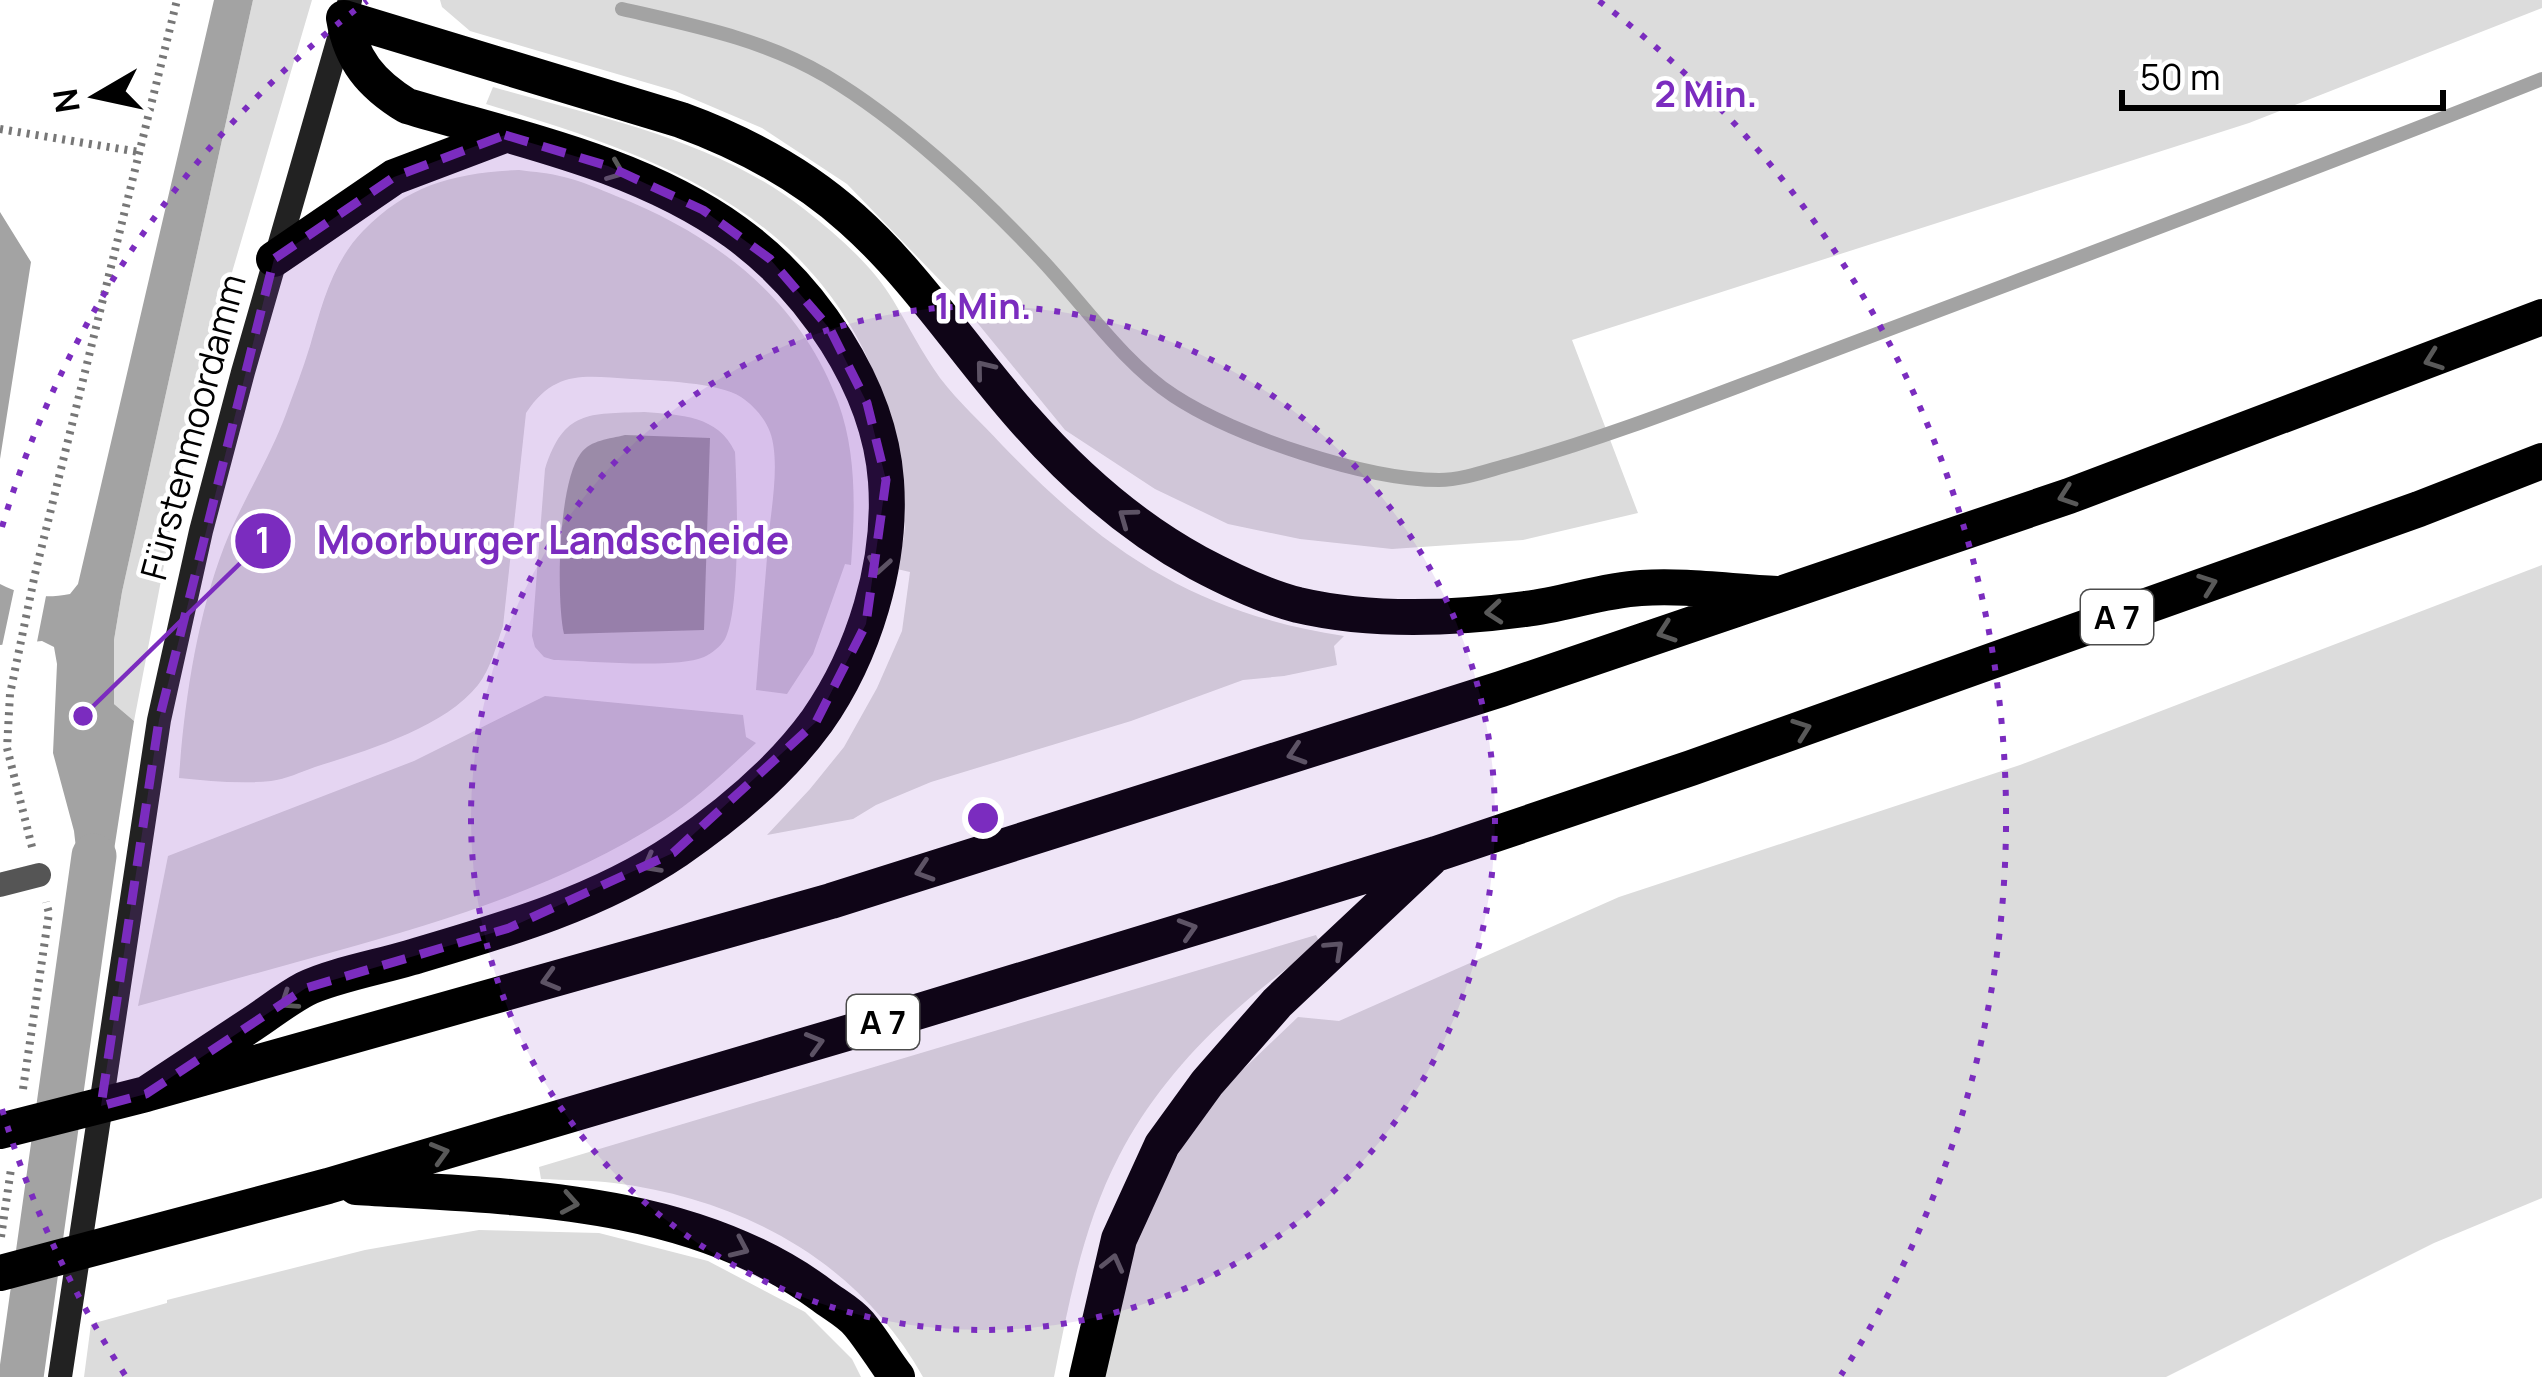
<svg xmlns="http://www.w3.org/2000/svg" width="2542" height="1377" font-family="Manrope,sans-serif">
	<rect width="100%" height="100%" fill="#fff"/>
	<path fill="#dcdcdc" d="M253 0H312L198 388 134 721 114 704V640L122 592Z
		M440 0H2542V8L2249 123 1572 340 1638 513 1523 540 1392 549 1300 539 1228 524 1155 489 1065 430 957 298 847 184 762 128 675 91 470 31 442 7Z
		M493 87C600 118 714 139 804 209 837 235 872 265 893 300 909 327 922 353 940 378 959 403 981 422 1002 445 1105 552 1195 613 1344 636L1334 646 1337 665 1284 676 1243 680 1131 721 931 782 876 805 853 819 767 835 810 789 844 747 877 688 902 631 910 572 897 569C900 554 905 538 905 523 907 473 895 425 877 380 809 207 648 153 486 104Z
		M519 170C534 172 550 173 564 177 582 181 599 189 616 196 715 235 800 299 838 402 857 454 855 511 851 565L845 564 813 654 787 694 756 690C760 638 765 585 769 533 772 504 780 459 770 432 765 418 753 405 741 397 718 382 660 381 632 379 585 376 555 369 526 413L503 626C496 646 491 668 478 685 444 728 365 751 315 767 301 772 286 779 271 781 240 784 209 781 179 778 184 703 197 617 224 547 242 501 269 460 286 414 294 392 303 369 310 346 322 305 332 263 363 231 409 184 455 173 519 170Z
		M644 412C680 415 718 415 735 452 737 490 741 608 725 639 720 647 712 653 704 657 675 669 589 661 554 660L544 657 535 647 532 636 545 469C564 410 588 414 644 412Z
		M2542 565V1198L2434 1243 2166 1377H1104L1121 1280 1152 1199 1208 1103 1298 1017 1339 1021 1619 897 2020 765Z
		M545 696 743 715 746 737 756 743C727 770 698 798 664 820 562 885 449 920 333 952 268 970 203 988 138 1006L168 856 414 761Z
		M1316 935 1321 945C1240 998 1164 1069 1119 1156 1083 1225 1069 1302 1054 1377H923C859 1262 743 1199 614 1183 590 1180 565 1180 541 1179L539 1167Z
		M479 1230 599 1233 708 1261 805 1312 852 1359 861 1377H84L91 1324 167 1303V1300L365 1250Z"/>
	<path fill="#a3a3a3" d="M214 0H253L122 592 114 640V704L134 721 104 915 70 910 77 857 74 831 53 753 57 664 54 647 42 641 0 645V584C24 596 44 599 70 594L78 584Z
		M0 212 31 262 0 459Z
		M625 435 710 438 704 630 564 634C556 598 558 482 581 453 591 440 609 439 625 435Z"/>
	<path fill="#fff" d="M15 585 22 588 47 591 36 647 1 651Z"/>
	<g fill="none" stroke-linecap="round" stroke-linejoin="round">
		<path stroke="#a3a3a3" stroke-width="14" d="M622 9C691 25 764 39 826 76 900 120 980 194 1039 257 1081 301 1123 363 1174 396 1235 436 1366 480 1439 480 1463 480 1489 470 1512 464 1605 438 1696 402 1787 368 2039 272 2292 179 2542 79"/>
		<path stroke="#a3a3a3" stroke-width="45" d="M21 1377 94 856"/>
		<path stroke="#777" stroke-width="8" stroke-dasharray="3 6" stroke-linecap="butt" d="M0 129 139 152
			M32 847 7 748 10 694 35 574 177 0
			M23 1089 49 913 46 902
			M1 1237 11 1169"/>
		<path stroke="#555" stroke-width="24" d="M0 885 39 875"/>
		<path stroke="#222" stroke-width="24" d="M60 1377 159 720 201 531 243 372 350 0"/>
		<path stroke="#000" stroke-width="36" d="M274 259 394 177 505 135
			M146 1094C181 1071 216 1048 252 1024 269 1013 286 999 305 989 331 976 379 967 409 958 501 931 597 904 677 850 728 815 780 772 817 721 864 654 892 563 886 481 879 385 811 287 735 232 639 163 518 139 407 106 371 84 351 60 344 18L681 120C744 143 802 174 852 219 918 278 966 354 1024 419 1075 477 1130 526 1198 563 1230 580 1263 596 1298 605 1371 622 1451 619 1525 609 1563 605 1602 590 1641 588 1685 585 1732 592 1777 594
			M0 1131 146 1094 831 901 1501 689 2069 496 2542 317
			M356 1187C513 1197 692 1197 823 1296 835 1305 850 1313 859 1324 873 1341 884 1360 897 1377
			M0 1273 328 1186 864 1028 1436 854 1691 768 2419 509 2542 461
			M1087 1377 1119 1239 1162 1145 1207 1083 1277 1003 1429 860"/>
	</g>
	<defs><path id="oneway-chevron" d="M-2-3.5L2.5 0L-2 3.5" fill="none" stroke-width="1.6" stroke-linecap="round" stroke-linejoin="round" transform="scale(3)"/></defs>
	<g stroke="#595959">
		<use href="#oneway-chevron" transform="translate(616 171) rotate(22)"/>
		<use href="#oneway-chevron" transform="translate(2433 360) rotate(160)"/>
		<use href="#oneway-chevron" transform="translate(984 369) rotate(-129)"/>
		<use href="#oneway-chevron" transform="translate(2067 496) rotate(161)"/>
		<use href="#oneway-chevron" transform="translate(1127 517) rotate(-144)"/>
		<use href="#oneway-chevron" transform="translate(879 565) rotate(100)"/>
		<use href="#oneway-chevron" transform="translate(2208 584) rotate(-20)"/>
		<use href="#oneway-chevron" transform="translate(1494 612) rotate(175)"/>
		<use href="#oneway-chevron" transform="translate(1666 632) rotate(161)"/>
		<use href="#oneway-chevron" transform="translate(1802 729) rotate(-20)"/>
		<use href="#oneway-chevron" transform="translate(1296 754) rotate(162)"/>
		<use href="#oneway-chevron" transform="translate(651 864) rotate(151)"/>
		<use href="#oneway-chevron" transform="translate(924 871) rotate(162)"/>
		<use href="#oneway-chevron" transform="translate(1188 929) rotate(-17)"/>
		<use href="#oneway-chevron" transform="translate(1335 949) rotate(-43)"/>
		<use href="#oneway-chevron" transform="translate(550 980) rotate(164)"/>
		<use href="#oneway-chevron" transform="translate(288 1001) rotate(146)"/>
		<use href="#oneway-chevron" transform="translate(815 1043) rotate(-16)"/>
		<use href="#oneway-chevron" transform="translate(440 1153) rotate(-16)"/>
		<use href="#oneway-chevron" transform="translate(570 1203) rotate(10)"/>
		<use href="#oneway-chevron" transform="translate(740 1248) rotate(24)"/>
		<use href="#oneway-chevron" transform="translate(1113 1263) rotate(-76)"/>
	</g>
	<path fill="#7b2cbf" fill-opacity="0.2" stroke="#7b2cbf" stroke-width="9" stroke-dasharray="24 15" stroke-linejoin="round" d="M505 135 608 166 703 210 770 259 830 329 867 403 886 480 866 624 816 722 673 853 509 928 306 988 146 1094 101 1106 159 720 274 259 394 177Z"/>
	<circle cx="983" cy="818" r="512" fill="#7b2cbf" fill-opacity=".12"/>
	<g fill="none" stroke="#7b2cbf" stroke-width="6" stroke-dasharray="6 12">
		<circle cx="983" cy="818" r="512"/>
		<path d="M125 1375A1023 1023 0 0 1 2 1109M2 527A1023 1023 0 0 1 367 1M1599 1A1023 1023 0 0 1 1841 1375"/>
	</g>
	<g text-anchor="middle" stroke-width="9" stroke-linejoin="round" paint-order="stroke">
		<g fill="#fff" stroke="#4c4c4c" stroke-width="3">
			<rect x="2081" y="590" width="72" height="54" rx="9"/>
			<rect x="847" y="995" width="72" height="54" rx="9"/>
		</g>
		<g font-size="33" font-weight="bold" fill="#000">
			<text x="2117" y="629">A 7</text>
			<text x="883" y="1034">A 7</text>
		</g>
		<g font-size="36" fill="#000" stroke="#fff">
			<text transform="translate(193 427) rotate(-75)" y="13">Fürstenmoordamm</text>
		</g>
	</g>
	<circle cx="983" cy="818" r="18" fill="#7b2cbf" stroke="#fff" stroke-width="6"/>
	<g font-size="36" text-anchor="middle" font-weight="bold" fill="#7b2cbf" stroke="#fff" stroke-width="9" stroke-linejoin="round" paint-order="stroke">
		<text x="1706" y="107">2 Min.</text>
		<text x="983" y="319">1 Min.</text>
	</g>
	<path fill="none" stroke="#7b2cbf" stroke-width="4.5" d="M83 716L263 541"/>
	<g fill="#7b2cbf" stroke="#fff" stroke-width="4.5">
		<circle cx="83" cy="716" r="12"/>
		<circle cx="263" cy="541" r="30"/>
	</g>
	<g font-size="36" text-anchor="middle" font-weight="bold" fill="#fff">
		<text x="263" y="553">1</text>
	</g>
	<g font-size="39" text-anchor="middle" font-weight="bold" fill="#7b2cbf" stroke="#fff" stroke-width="9" stroke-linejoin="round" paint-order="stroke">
		<text x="553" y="554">Moorburger Landscheide</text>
	</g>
	<g transform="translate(96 96) rotate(261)" stroke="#ffffff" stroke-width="9" paint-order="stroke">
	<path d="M0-9L21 45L0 30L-21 45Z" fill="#000000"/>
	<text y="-18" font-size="33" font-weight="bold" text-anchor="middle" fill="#000000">N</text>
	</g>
	<path d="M2122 90v18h321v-18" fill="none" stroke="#000000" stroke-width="6"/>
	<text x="2140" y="90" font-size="36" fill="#000000" stroke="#ffffff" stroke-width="9" paint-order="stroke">50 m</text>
</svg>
